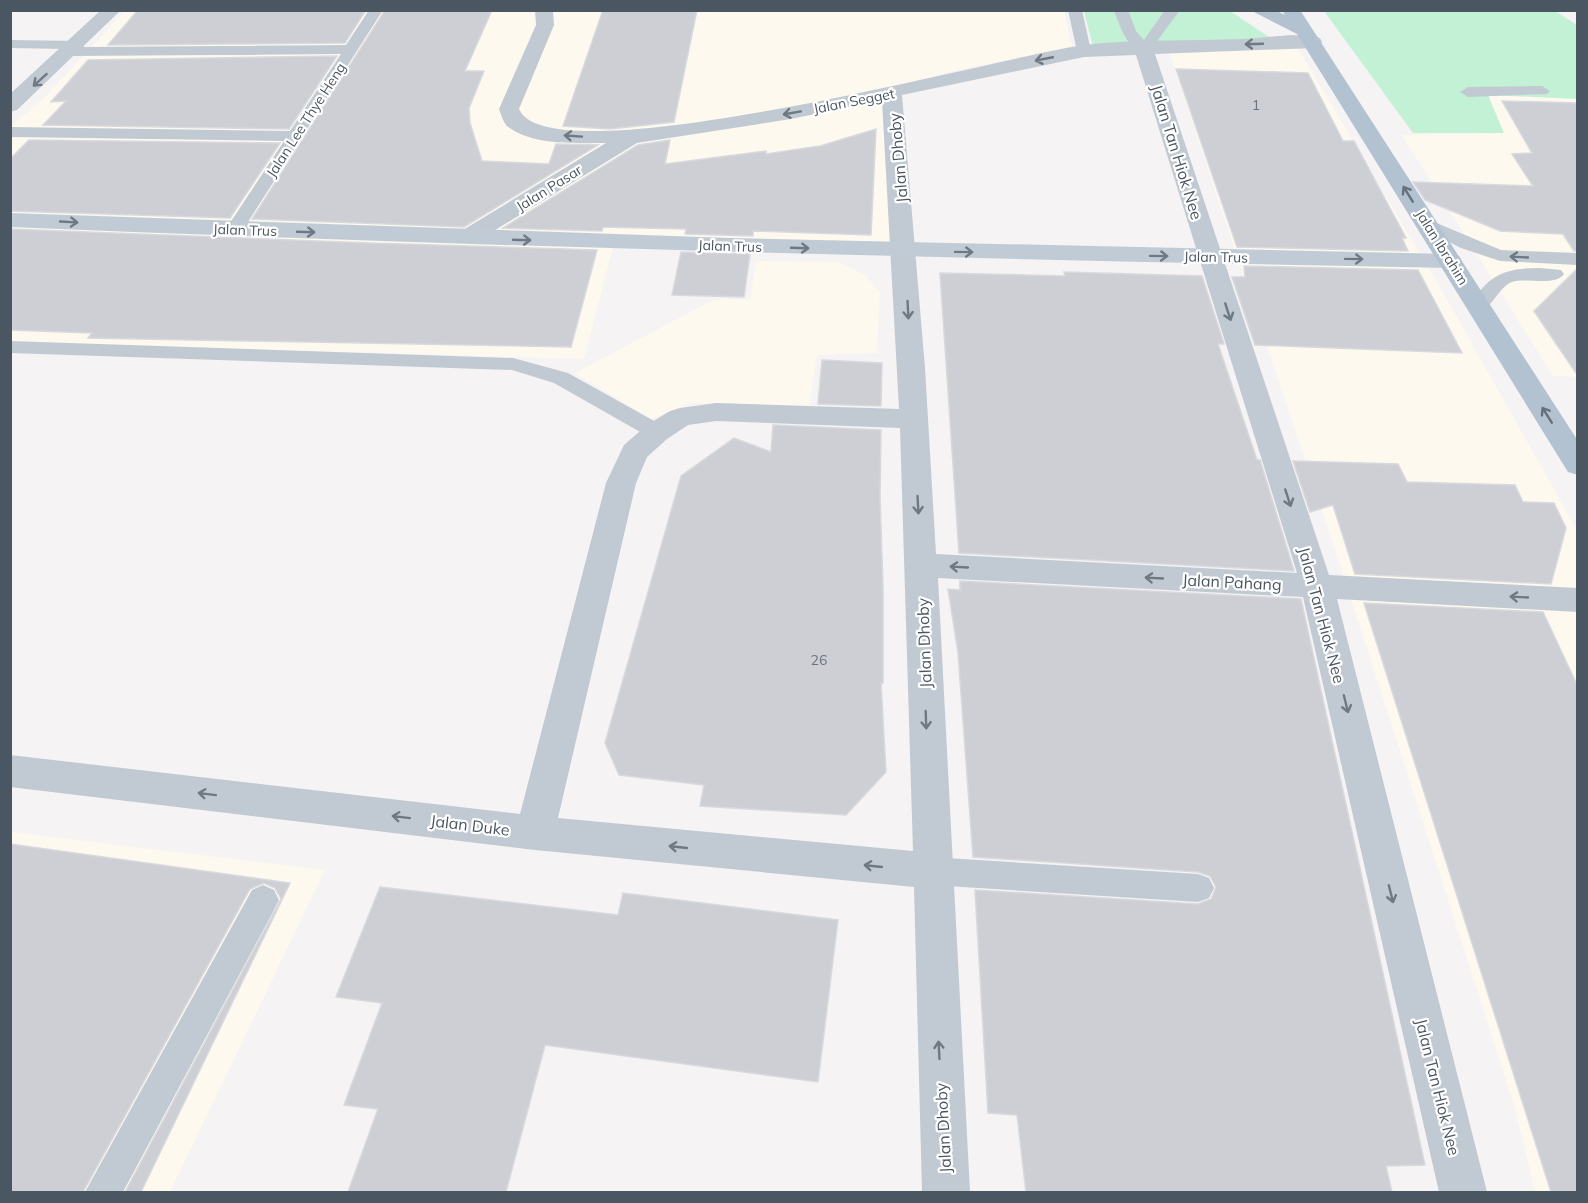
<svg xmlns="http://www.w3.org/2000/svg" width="1588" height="1203" font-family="Mulish,sans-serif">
	<rect width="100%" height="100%" fill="#f5f3f3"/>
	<path fill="#fdf9ef" d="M1064 10 1072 47 957 70 881 91 891 242 616 236 584 359 11 342 10 127 45 97 125 11Z
		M1297 47 1445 296 1577 530V1192H1535L1515 1108 1344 577 1169 52Z
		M1488 95 1577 98V377L1553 376 1402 135 1504 133Z
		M756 261 839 262 865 275 880 292 877 353 817 355 809 409 692 403 651 419 575 373 713 300 750 299Z
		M11 832 325 870 170 1192H11Z"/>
	<path fill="#c3f1d5" d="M1084 11H1230L1275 41 1093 47Z
		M1324 11H1555L1577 25V99L1488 95 1504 133H1413Z"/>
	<path fill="#cdcfd5" stroke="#d7d9de" stroke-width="1.5" d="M138 10H366L345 43 108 45Z
		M385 10H492L465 71H484L469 108 470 123 482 161 549 164 556 144 598 145 464 227 252 219Z
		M603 10H697L674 122 610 129 563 126Z
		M337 56 289 129 43 125 66 101 51 102 88 60Z
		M1176 69 1308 73 1343 141H1354L1406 238H1402L1408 251 1237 247Z
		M1502 101 1578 103V251H1574L1563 234 1500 231 1425 200 1413 182 1533 186 1512 154 1532 153Z
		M876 129 871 235 753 231V236L685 234 686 229 603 227 602 231 503 228 638 145 670 140 665 164 766 151V154L820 146Z
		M29 140 280 143 230 218 10 211V159Z
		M10 229 370 243 597 250 571 347 88 338 92 333 10 330Z
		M681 252 750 254 744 297 672 295Z
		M1244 266 1418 270 1462 353 1255 345 1232 277H1245Z
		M1578 268V376L1534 311Z
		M1064 272 1202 276 1224 344H1218L1257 460H1260L1294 571 959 553 940 273 1065 276Z
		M822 360 882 363 881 406 818 404Z
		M773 425 881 430 880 497 883 587V683H881L886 772 846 815 700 806 704 785 619 775 605 743 681 476 734 438 771 452Z
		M1293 461 1398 464 1407 482 1515 485 1523 502 1554 503 1566 528 1551 584 1355 574 1333 505 1310 512Z
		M960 581 1301 599 1425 1165 1386 1166 1392 1192H1026L1017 1115 988 1113 975 890 1198 904 1211 899 1216 887 1210 876 1198 872 973 857 958 653 948 589 960 590Z
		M1364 603 1543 612 1578 687V1192H1551Z
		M10 844 290 883 141 1192H125L281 899 275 888 264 883 250 889 83 1192H10Z
		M380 887 618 915 623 893 838 920 818 1082 545 1045 506 1192H348L378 1109 344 1105 382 1003 336 997Z"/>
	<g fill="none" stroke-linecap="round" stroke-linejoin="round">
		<path fill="#c1cad2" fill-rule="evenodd" d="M369 10H383L241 233H229L226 229 284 141 10 137V127L290 131 341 54 70 56 65 55V49L10 48V40L78 41 83 42 84 47 346 45Z
			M1068 10H1082L1091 51 1089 54H1079L1077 51Z
			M1114 10H1128L1136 31 1144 40 1165 10H1180L1149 52C1130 57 1119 25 1114 10Z
			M1542 86 1550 91 1547 94 1468 97 1460 92 1468 87Z
			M1427 219 1501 250 1578 253V265L1500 261 1461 248 1421 228 1418 224 1421 220Z
			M1540 268 1561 270 1564 274C1555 287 1526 277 1512 282 1495 289 1492 315 1472 310L1469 306C1489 275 1503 268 1540 268Z
			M10 341 513 358 568 373 665 427 668 432 665 437 657 439 649 437 554 383 512 370 10 353Z
			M931 857 1198 874 1209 878 1214 888 1209 898 1198 902 931 885 920 881 916 871 920 861Z
			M263 885 274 890 279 900 274 910 123 1192H85L252 890Z"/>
		<path fill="#c1cad2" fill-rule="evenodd" d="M101 10H121L17 110 10 112V94Z
			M535 10H553L554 25 519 109C550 181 1008 55 1084 45 1136 39 1190 41 1243 39 1267 38 1296 32 1320 38L1322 42 1320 46 1313 48 1155 54 1329 575 1578 588V612L1337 599 1487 1192H1439L1303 597 938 578 970 1192H922L914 887 535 850 10 787V755L520 814 606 483 624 445 647 425 670 411 680 408 716 403 899 409 882 100 791 119 637 143 474 243H458L454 238 458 233 606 143C576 143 532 146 507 126 503 122 501 114 499 109L536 25ZM1136 55 1297 573 936 554 925 368 902 95 1084 57ZM716 421 900 428 913 851 558 818 636 483 647 457 667 439 688 425Z"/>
		<path fill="#c1cbd6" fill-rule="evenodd" d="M10 213 730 238 1450 254 1459 256 1462 261 1459 266 1450 268C970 259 490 247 10 227Z"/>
		<path fill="#b3c2d1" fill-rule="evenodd" d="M1250 10H1275L1285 15 1282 10H1300L1578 441V475L1568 472 1297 34Z"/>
	</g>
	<defs><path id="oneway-shaft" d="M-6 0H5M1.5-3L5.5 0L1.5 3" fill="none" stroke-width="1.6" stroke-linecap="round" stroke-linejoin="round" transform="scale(1.5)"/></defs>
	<g stroke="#6e7983">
		<use href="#oneway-shaft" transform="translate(1254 44) rotate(178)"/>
		<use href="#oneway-shaft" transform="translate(1044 59) rotate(169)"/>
		<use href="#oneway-shaft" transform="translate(40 80) rotate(138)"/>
		<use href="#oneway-shaft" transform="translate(792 113) rotate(170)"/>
		<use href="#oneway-shaft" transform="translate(573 136) rotate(-176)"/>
		<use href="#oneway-shaft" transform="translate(1519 257) rotate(-177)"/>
		<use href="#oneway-shaft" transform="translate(908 310) rotate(87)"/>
		<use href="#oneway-shaft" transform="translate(1228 312) rotate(72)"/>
		<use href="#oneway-shaft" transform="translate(1288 498) rotate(72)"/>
		<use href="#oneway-shaft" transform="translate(918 505) rotate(87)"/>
		<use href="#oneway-shaft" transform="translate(959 567) rotate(-177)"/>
		<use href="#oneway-shaft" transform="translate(1154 578) rotate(-177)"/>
		<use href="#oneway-shaft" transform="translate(1519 597) rotate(-177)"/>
		<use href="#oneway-shaft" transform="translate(1346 704) rotate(76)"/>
		<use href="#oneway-shaft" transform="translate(926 720) rotate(88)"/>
		<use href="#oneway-shaft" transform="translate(207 794) rotate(-173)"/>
		<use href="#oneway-shaft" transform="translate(401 817) rotate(-173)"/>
		<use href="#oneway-shaft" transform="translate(678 847) rotate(-174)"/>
		<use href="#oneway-shaft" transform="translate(873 866) rotate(-174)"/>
		<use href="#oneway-shaft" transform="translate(1391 894) rotate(76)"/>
		<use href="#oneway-shaft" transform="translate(939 1050) rotate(-93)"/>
	</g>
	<g stroke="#64717d">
		<use href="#oneway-shaft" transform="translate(1408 194) rotate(-122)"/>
		<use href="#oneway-shaft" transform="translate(1547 415) rotate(-122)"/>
	</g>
	<g stroke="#6e7984">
		<use href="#oneway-shaft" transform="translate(69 222) rotate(3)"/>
		<use href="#oneway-shaft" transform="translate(306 232) rotate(2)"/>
		<use href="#oneway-shaft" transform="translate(522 240) rotate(2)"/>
		<use href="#oneway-shaft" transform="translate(800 248) rotate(2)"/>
		<use href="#oneway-shaft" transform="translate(964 252) rotate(1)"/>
		<use href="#oneway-shaft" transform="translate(1159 256) rotate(1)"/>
		<use href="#oneway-shaft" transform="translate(1354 259) rotate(1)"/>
	</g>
	<g text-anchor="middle" stroke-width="4.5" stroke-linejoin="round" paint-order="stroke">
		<g font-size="14" fill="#4a5661" stroke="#fff">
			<text transform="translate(854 101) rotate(-11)" y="5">Jalan Segget</text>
			<text transform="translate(306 120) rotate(-57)" y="5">Jalan Lee Thye Heng</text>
			<text transform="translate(549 188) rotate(-32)" y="5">Jalan Pasar</text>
			<text transform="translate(245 230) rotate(2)" y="5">Jalan Trus</text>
			<text transform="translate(730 246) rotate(2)" y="5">Jalan Trus</text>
			<text transform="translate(1442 247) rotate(58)" y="5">Jalan Ibrahim</text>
			<text transform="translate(1216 257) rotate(1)" y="5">Jalan Trus</text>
		</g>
		<g font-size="14" fill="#6b747e">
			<text x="1256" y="110">1</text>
			<text x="819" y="665">26</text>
		</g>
		<g font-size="16" fill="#4a5661" stroke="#fff">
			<text transform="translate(1177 152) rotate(73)" y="6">Jalan Tan Hiok Nee</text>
			<text transform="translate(898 158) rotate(-95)" y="6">Jalan Dhoby</text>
			<text transform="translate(1232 582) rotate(3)" y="6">Jalan Pahang</text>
			<text transform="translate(1322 615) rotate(75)" y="6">Jalan Tan Hiok Nee</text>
			<text transform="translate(924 643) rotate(-92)" y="6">Jalan Dhoby</text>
			<text transform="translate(470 825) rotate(7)" y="6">Jalan Duke</text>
			<text transform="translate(1438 1087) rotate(76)" y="6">Jalan Tan Hiok Nee</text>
			<text transform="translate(943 1128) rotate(-93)" y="6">Jalan Dhoby</text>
		</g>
	</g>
	<rect width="1588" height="1203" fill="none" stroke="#4a5661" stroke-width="24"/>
</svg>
